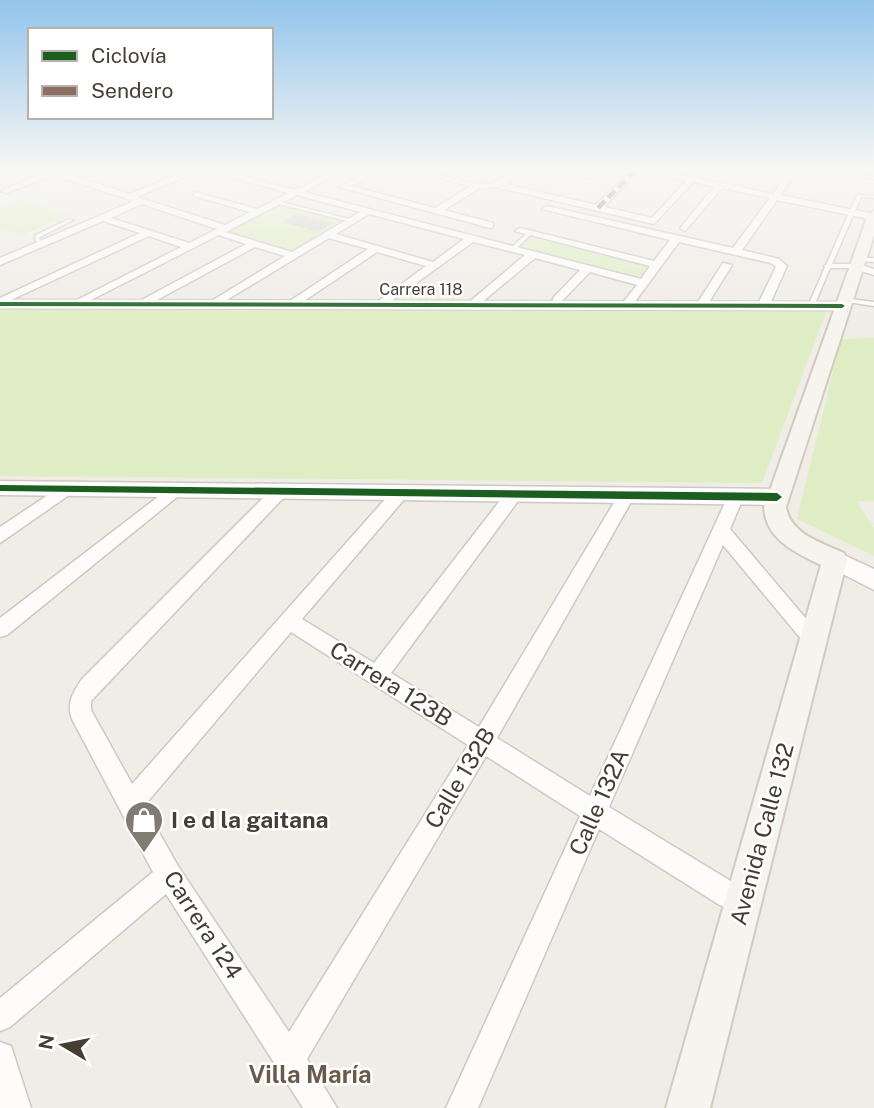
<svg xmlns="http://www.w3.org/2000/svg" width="874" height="1108" font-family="'Public Sans',sans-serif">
	<rect width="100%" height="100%" fill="#f0ede7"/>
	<path fill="#dfedc4" d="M23 199 69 215 22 235 0 228V208Z
		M277 202 351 221 294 256 218 232Z
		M526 234 651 265 639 281 511 247Z
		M0 307 827 310 762 483 0 476Z
		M874 338V501H856L874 528V556L797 519 841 339Z"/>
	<path fill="#d8d4ce" d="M297 214 333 223 318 232 282 222Z"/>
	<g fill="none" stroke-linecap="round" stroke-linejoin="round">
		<defs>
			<path id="service" d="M840 171 874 177V179L841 173Z
				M857 195 874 196V198L861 197 832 264H855L858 266 855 268H830L814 306 809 307 808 306 825 267 824 266 826 265Z
				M277 201 353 220V221L351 222 275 203Z
				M69 219 73 220 40 237 39 239 44 245V246H40L35 239 36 235Z
				M528 232 532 233 515 250H511V248Z
				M855 258H874V262L857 261 855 260Z
				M843 298 874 302V306L841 301V299Z"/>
			<path id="pedestrian" d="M632 170H638L601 210H595V206Z"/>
			<path id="minor" d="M41 170H58L129 194 190 170H200L137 197 225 225 250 212 194 196V192L257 209 288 193 206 170H218L295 190 336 170H345L304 192 641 279 650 266 515 231 520 228 654 261 670 240 542 209 547 206 733 248 770 198 722 188 685 231 680 228 714 187 693 182 654 224 496 187 478 189 444 210 493 223V227L490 228 339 187 371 170H380L351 186 435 208 471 186 411 170C436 170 459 183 483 184 500 184 508 170 524 170L506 184 652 218 686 181 642 170 689 177 698 170 702 172 697 178 773 194 790 170H798L780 195 874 214V220L777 200 742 250 779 259 787 266 769 306 763 309 757 306 776 267 771 263 679 242 634 303 630 304 624 301 637 285 590 272 561 302H553V298L580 270 535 258 476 307H468V303L525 255 473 242 383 307 373 305 426 266 377 252 295 307H287V303L368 249 329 238 215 307 205 305 285 256 255 247 144 307H136V303L246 244 219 235 79 306 69 304 181 247 149 236 0 305V298L140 233 103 221 0 265V258L134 201 53 175 7 193 0 191 45 173ZM297 195 360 212 292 252 226 232ZM142 204 217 229 189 243 111 218ZM369 214 464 239 433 262 336 234Z
				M556 170H569L597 177 593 179Z
				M723 263 732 265 706 307H698L696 305Z
				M855 263 874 269V275L851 268 850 266Z
				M66 483 74 489 72 493 0 543V527Z
				M176 483 184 489 182 493 7 635 0 637V618Z
				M281 484 287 486 289 490 287 494 91 701V710L132 784 395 488 401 486 409 492 407 496 302 619 374 663 509 489H521L523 493 521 497 391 673 479 727 621 491H633L635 495 497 738 590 796 730 492H742L744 496 730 529 824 640 821 646 814 649 807 646 723 545 609 807 752 894 756 903 752 912 743 916 718 904 599 829 478 1108H446L580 816 486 756 307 1059 337 1108H303L166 894 10 1027 0 1031V998L153 872 72 719C66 704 73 692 82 679L275 486ZM291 632 468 745 289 1032 178 866 144 806Z
				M0 1042 11 1046 31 1108H0Z"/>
			<path id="tertiary" d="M0 300 842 302 849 306 842 310 0 308Z
				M0 481 777 489 784 492 787 497 784 502 777 505 0 495Z
				M835 551 874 569V590L827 566 824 560 827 554Z"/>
			<path id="secondary" d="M874 211V235L786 507C790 534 822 543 844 553L847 560 710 1108H666L821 565C795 552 766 540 764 507L868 215Z"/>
		</defs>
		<use href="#service" stroke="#ccc9c3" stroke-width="3"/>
		<use href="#pedestrian" stroke="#ccc9c3" stroke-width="4"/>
		<use href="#minor" stroke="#ccc9c3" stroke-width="3"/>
		<use href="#tertiary" stroke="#ccc9c3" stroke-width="3"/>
		<use href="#secondary" stroke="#d1cbbe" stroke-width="4"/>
		<use href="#service" fill="#fdfcfb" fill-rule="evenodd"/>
		<use href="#pedestrian" fill="#fdfcfb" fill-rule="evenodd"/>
		<use href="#minor" fill="#fdfcfb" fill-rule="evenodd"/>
		<use href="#tertiary" fill="#fdfcfb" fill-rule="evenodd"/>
		<use href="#secondary" fill="#f6f4ee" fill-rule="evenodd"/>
		<path stroke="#8d6e63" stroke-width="4.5" stroke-dasharray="10 4.5" stroke-linecap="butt" d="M598 208 635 170"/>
		<defs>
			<path id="cycleway" d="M0 302 842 304 845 306 842 308 0 306Z
				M0 485 777 493 782 497 777 501 0 491Z"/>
		</defs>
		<use href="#cycleway" stroke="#fff" stroke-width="5"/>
		<use href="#cycleway" fill="#1b5e20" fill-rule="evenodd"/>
	</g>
	<linearGradient id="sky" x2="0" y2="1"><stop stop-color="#92c4ec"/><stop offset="0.52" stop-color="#f8f7f4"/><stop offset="1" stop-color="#f8f7f4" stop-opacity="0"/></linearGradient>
	<rect width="874" height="325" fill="url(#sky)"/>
	<defs>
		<symbol id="shop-pin" viewBox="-11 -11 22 30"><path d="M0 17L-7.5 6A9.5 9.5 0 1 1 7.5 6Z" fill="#827b72" stroke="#fff"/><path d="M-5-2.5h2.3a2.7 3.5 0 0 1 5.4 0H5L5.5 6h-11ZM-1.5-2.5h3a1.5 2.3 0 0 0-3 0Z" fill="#fff"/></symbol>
	</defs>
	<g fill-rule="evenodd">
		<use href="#shop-pin" x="122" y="798" width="44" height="60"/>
	</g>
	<g text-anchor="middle" stroke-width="5" stroke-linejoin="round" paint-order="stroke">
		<g font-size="16" fill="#463d33" stroke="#fff">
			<text x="421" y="295">Carrera 118</text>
		</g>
		<g font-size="23" fill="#463d33" stroke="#fff">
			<text transform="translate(391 684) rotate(32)" y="8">Carrera 123B</text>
			<text transform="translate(460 778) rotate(-59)" y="8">Calle 132B</text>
			<text transform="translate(599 802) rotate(-66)" y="8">Calle 132A</text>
			<text transform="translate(762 834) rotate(-75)" y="8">Avenida Calle 132</text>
			<text transform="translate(203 925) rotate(57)" y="8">Carrera 124</text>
		</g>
		<g font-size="23" font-weight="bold" fill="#463d33" stroke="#fff" text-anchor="start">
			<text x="171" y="828">I e d la gaitana</text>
		</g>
		<g font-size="24" font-weight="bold" fill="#6a5b49" stroke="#fff">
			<text x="310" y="1083">Villa María</text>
		</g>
	</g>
	<rect x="28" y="28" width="245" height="91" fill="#ffffff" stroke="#b5b1ad" stroke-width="2"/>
	<rect x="42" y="51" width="35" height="10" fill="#1b5e20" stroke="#b5b1ad" stroke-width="2"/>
	<text x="91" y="63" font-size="21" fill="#463d33">Ciclovía</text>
	<rect x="42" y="86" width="35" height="10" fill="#8d6e63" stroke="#b5b1ad" stroke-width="2"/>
	<text x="91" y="98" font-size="21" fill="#463d33">Sendero</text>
	<g transform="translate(63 1045) rotate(280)" stroke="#ffffff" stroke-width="5" paint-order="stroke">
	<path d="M0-5L12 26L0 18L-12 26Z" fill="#463d33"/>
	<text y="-10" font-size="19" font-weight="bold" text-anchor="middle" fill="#463d33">N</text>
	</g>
</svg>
